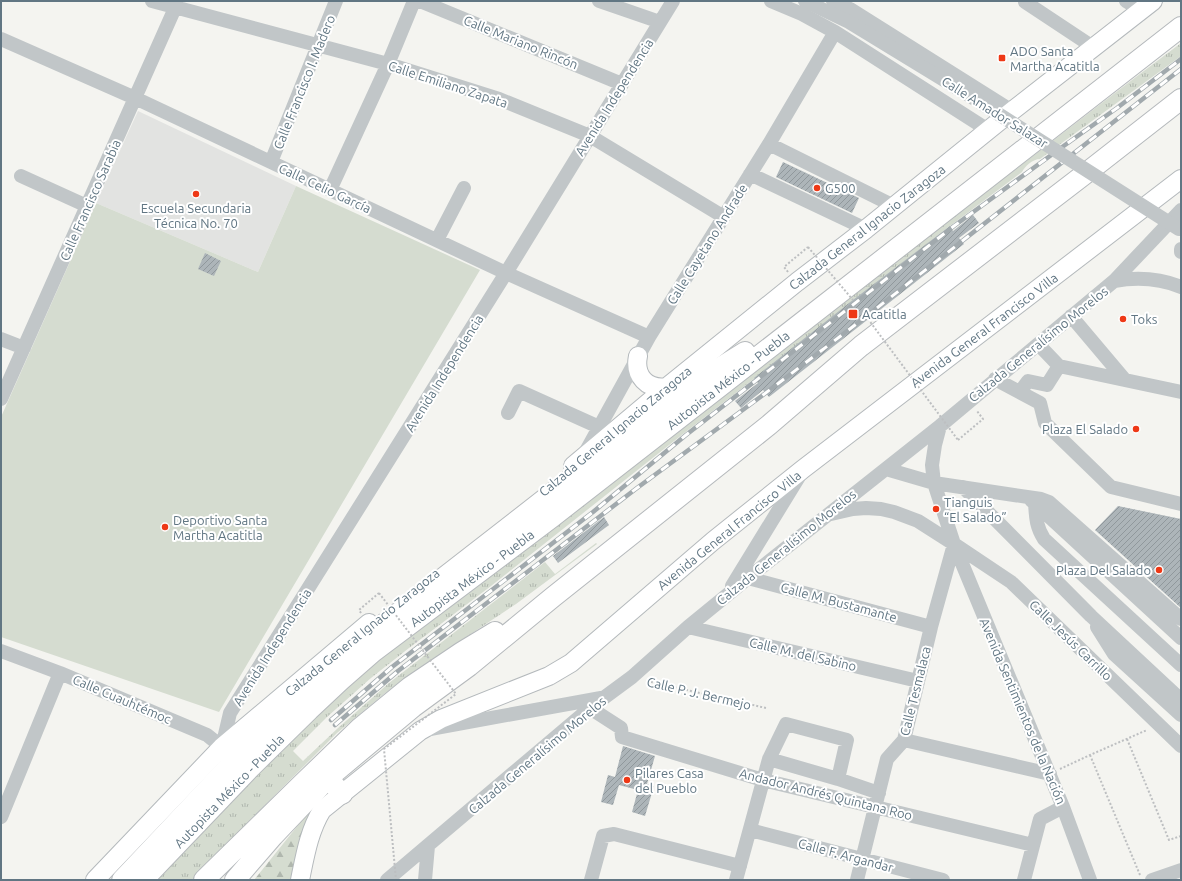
<svg xmlns="http://www.w3.org/2000/svg" width="1182" height="881" font-family="Ubuntu,sans-serif">
	<defs>
		<pattern id="grass-tufts" width="24" height="20" patternUnits="userSpaceOnUse"><rect width="24" height="20" fill="#d5dcd0"/><path d="M3 7l-1-3M5 7V3M7 7l1-3M15 17l-1-3M17 17v-4M19 17l1-3" fill="none" stroke="#b0b7ae"/></pattern>
		<pattern id="forest-firs" width="22" height="20" patternUnits="userSpaceOnUse"><rect width="22" height="20" fill="#d5dcd0"/><path d="M5 1l3.5 6h-7zM16 11l3.5 6h-7z" fill="#b0b7ae"/></pattern>
		<pattern id="building-hatch" width="6" height="6" patternUnits="userSpaceOnUse"><rect width="6" height="6" fill="#adb5b9"/><path d="M-1 1l2-2M0 6l6-6M5 7l2-2" fill="none" stroke="#90989c"/></pattern>
	</defs>
	<rect width="100%" height="100%" fill="#f4f4f0"/>
	<path fill="#e2e3e1" d="M138 111 296 186 258 272 96 203Z"/>
	<path fill="url(#grass-tufts)" d="M1181 43V56L1040 159C1033 159 1025 166 1022 172L950 226 683 434 491 586 409 648 371 678 327 717 293 751 303 761 338 728 389 683 545 562 555 574 596 543 597 544 516 604 409 675 384 694 337 733 247 823 259 834 216 880H130L353 681 393 649 946 222C1025 163 1102 102 1181 43Z"/>
	<path fill="url(#forest-firs)" d="M312 809 313 810 303 829 290 880H254L299 824Z"/>
	<path fill="#d5dcd0" d="M296 186 480 270 219 712 1 637V417L96 203 258 272Z"/>
	<path fill="url(#building-hatch)" d="M783 162 859 198 852 213 776 177Z
		M973 215 979 223 959 238 964 244 769 397 763 390 741 408 735 401 758 383 754 378 853 300 950 226 953 231Z
		M205 253 221 261 214 276 198 269Z
		M1118 506 1181 519V608L1095 530Z
		M604 517 609 525 558 563 553 556Z
		M623 746 655 756 647 784 654 786 645 816 632 812 638 790 619 785 613 805 601 802 608 775 615 777Z"/>
	<g fill="none" stroke-linecap="round" stroke-linejoin="round">
		<defs>
			<path id="major" d="M638 356C634 376 647 390 667 387
				M573 466 667 387 797 282 866 229 1012 111 1153 1
				M95 880 222 747 369 623
				M300 880C305 856 309 831 322 810L420 731 441 719 549 676 571 663 713 541 803 469 1181 179"/>
			<path id="highway" d="M328 778 342 794
				M122 880 234 761 288 707 308 688 365 639 559 488 705 377 745 352
				M143 880 251 767 309 710 341 680 373 652 551 518 1181 27
				M204 880 302 784 360 728 410 687 462 652 495 632
				M235 880 273 836 328 778 413 707 469 666 553 597 769 425 861 346 1094 167 1181 99"/>
		</defs>
		<use href="#major" stroke="#b4b9bc" stroke-width="20"/>
		<use href="#highway" stroke="#b5b9bc" stroke-width="22"/>
		<path stroke="#bdbfc1" stroke-width="2" stroke-dasharray="2 2" stroke-linecap="butt" d="M788 272 784 267 808 247
			M958 440 983 419 977 411
			M361 613 359 610 379 593
			M647 681 766 708
			M1127 739 1169 840 1181 836
			M1090 755 1140 875
			M1060 769 1090 755 1147 730"/>
		<path stroke="#c1c6c8" stroke-width="14" d="M152 1 388 64 499 99 590 136 724 217
			M420 1 622 84
			M599 1 660 22
			M771 1 802 14 835 32 988 130
			M833 1 850 9 1012 111
			M1126 1 1141 10
			M1025 2 1093 47
			M1 39 135 98 506 273 649 337
			M769 144 894 206
			M271 162 336 1
			M750 174 866 229
			M21 176 87 206
			M330 190 388 64 414 1
			M437 240 464 188
			M1181 249V252
			M1114 281C1137 277 1159 278 1181 287
			M1071 316 1125 380
			M1 339 24 348
			M1038 344 1059 366 1181 392
			M995 379 1040 403 1045 423 1111 487 1181 504
			M1020 392 1028 381 1047 385 1059 366
			M1 399 175 8 176 1
			M508 413 519 391 599 427
			M940 426 935 445 932 465 934 483 954 544 1063 807 1090 880
			M585 453 649 337 769 144 835 32
			M886 469 934 483 1041 499 1049 502 1181 619
			M963 487 1091 616 1181 700
			M1031 500 1181 638
			M1035 503C1036 518 1036 526 1044 539L1181 665
			M831 514 853 509 866 508 881 509 894 512 918 521 954 544 1011 582 1181 746
			M748 578 931 627
			M732 586 800 475
			M688 627 918 681
			M1097 627 1114 654 1181 715
			M1 651 60 673 207 735 222 747 227 753
			M590 708 621 728 622 737 763 780 1033 845
			M430 729 601 698
			M904 740 1050 774
			M222 747 230 713 506 273 673 1
			M838 779 879 793
			M1 817 60 673
			M750 830 943 880
			M387 880 590 708 632 677 688 627 748 578 940 426 1114 281 1181 210
			M425 880 428 846
			M591 880 603 836 614 834 740 866
			M736 880 769 759 786 724 847 740 838 779 769 759
			M857 880 887 759 904 740 931 627 954 544
			M1024 880 1040 819 1063 807
			M1152 880 1181 870"/>
		<use href="#major" stroke="#fff" stroke-width="18"/>
		<use href="#highway" stroke="#fff" stroke-width="20"/>
		<defs>
			<path id="rail" d="M331 720 392 667 593 512 686 435 954 226 1065 145 1117 108 1181 59
				M335 725 398 671 637 488 763 395 863 319 1181 69"/>
		</defs>
		<use href="#rail" stroke="#a1a9ad" stroke-width="4.5"/>
		<use href="#rail" stroke="#fff" stroke-width="3" stroke-dasharray="9" stroke-linecap="butt"/>
		<path stroke="#bdbfc1" stroke-width="2" stroke-dasharray="2 2" stroke-linecap="butt" d="M808 247 853 300
			M868 319 958 440
			M379 593 456 694 384 749 396 880"/>
		<path stroke="#c1c6c8" stroke-width="14" d="M805 1 849 22 967 94 1179 229"/>
	</g>
	<g fill="#ee3816" stroke="#fff" stroke-width="1.5">
		<rect x="998" y="54" width="8" height="8" rx="2"/>
		<circle cx="817" cy="188" r="4"/>
		<circle cx="196" cy="194" r="4"/>
		<rect x="848" y="309" width="10" height="10" rx="2"/>
		<circle cx="1123" cy="319" r="4"/>
		<circle cx="1136" cy="429" r="4"/>
		<circle cx="936" cy="509" r="4"/>
		<circle cx="165" cy="527" r="4"/>
		<circle cx="1159" cy="570" r="4"/>
		<circle cx="627" cy="780" r="4"/>
	</g>
	<g text-anchor="middle" stroke-width="4" stroke-linejoin="round" paint-order="stroke">
		<g font-size="13" fill="#617683" stroke="#fff">
			<text transform="translate(521 42) rotate(22)" y="5">Calle Mariano Rincón</text>
			<text transform="translate(304 82) rotate(-68)" y="5">Calle Francisco I. Madero</text>
			<text transform="translate(448 84) rotate(18)" y="5">Calle Emiliano Zapata</text>
			<text transform="translate(614 97) rotate(-58)" y="5">Avenida Independencia</text>
			<text transform="translate(995 112) rotate(32)" y="5">Calle Amador Salazar</text>
			<text transform="translate(325 188) rotate(25)" y="5">Calle Celio García</text>
			<text transform="translate(90 200) rotate(-66)" y="5">Calle Francisco Sarabia</text>
			<text transform="translate(867 227) rotate(-38)" y="5">Calzada General Ignacio Zaragoza</text>
			<text transform="translate(707 244) rotate(-58)" y="5">Calle Cayetano Andrade</text>
			<text transform="translate(984 330) rotate(-37)" y="5">Avenida General Francisco Villa</text>
			<text transform="translate(1038 344) rotate(-39)" y="5">Calzada Generalísimo Morelos</text>
			<text transform="translate(444 373) rotate(-58)" y="5">Avenida Independencia</text>
			<text transform="translate(728 380) rotate(-38)" y="5">Autopista México - Puebla</text>
			<text transform="translate(615 431) rotate(-40)" y="5">Calzada General Ignacio Zaragoza</text>
			<text transform="translate(729 530) rotate(-39)" y="5">Avenida General Francisco Villa</text>
			<text transform="translate(786 547) rotate(-39)" y="5">Calzada Generalísimo Morelos</text>
			<text transform="translate(472 578) rotate(-37)" y="5">Autopista México - Puebla</text>
			<text transform="translate(839 602) rotate(15)" y="5">Calle M. Bustamante</text>
			<text transform="translate(362 632) rotate(-39)" y="5">Calzada General Ignacio Zaragoza</text>
			<text transform="translate(1071 640) rotate(44)" y="5">Calle Jesús Carrillo</text>
			<text transform="translate(272 647) rotate(-58)" y="5">Avenida Independencia</text>
			<text transform="translate(803 654) rotate(13)" y="5">Calle M. del Sabino</text>
			<text transform="translate(915 691) rotate(-76)" y="5">Calle Tesmalaca</text>
			<text transform="translate(699 693) rotate(13)" y="5">Calle P. J. Bermejo</text>
			<text transform="translate(122 699) rotate(23)" y="5">Calle Cuauhtémoc</text>
			<text transform="translate(1023 711) rotate(67)" y="5">Avenida Sentimientos de la Nación</text>
			<text transform="translate(537 755) rotate(-40)" y="5">Calzada Generalísimo Morelos</text>
			<text transform="translate(229 791) rotate(-46)" y="5">Autopista México - Puebla</text>
			<text transform="translate(826 794) rotate(14)" y="5">Andador Andrés Quintana Roo</text>
			<text transform="translate(846 855) rotate(15)" y="5">Calle F. Argandar</text>
		</g>
		<g font-size="13" fill="#617683" stroke="#fff" text-anchor="start">
			<text x="1010" y="56">ADO Santa<tspan x="1010" dy="15">Martha Acatitla</tspan></text>
			<text x="825" y="193">G500</text>
			<text x="196" y="213" text-anchor="middle">Escuela Secundaria<tspan x="196" dy="15">Técnica No. 70</tspan></text>
			<text x="862" y="319">Acatitla</text>
			<text x="1131" y="324">Toks</text>
			<text x="1128" y="434" text-anchor="end">Plaza El Salado</text>
			<text x="944" y="507">Tianguis<tspan x="944" dy="15">“El Salado”</tspan></text>
			<text x="173" y="525">Deportivo Santa<tspan x="173" dy="15">Martha Acatitla</tspan></text>
			<text x="1151" y="575" text-anchor="end">Plaza Del Salado</text>
			<text x="635" y="778">Pilares Casa<tspan x="635" dy="15">del Pueblo</tspan></text>
		</g>
	</g>
	<rect width="1182" height="881" fill="none" stroke="#617683" stroke-width="4"/>
</svg>
